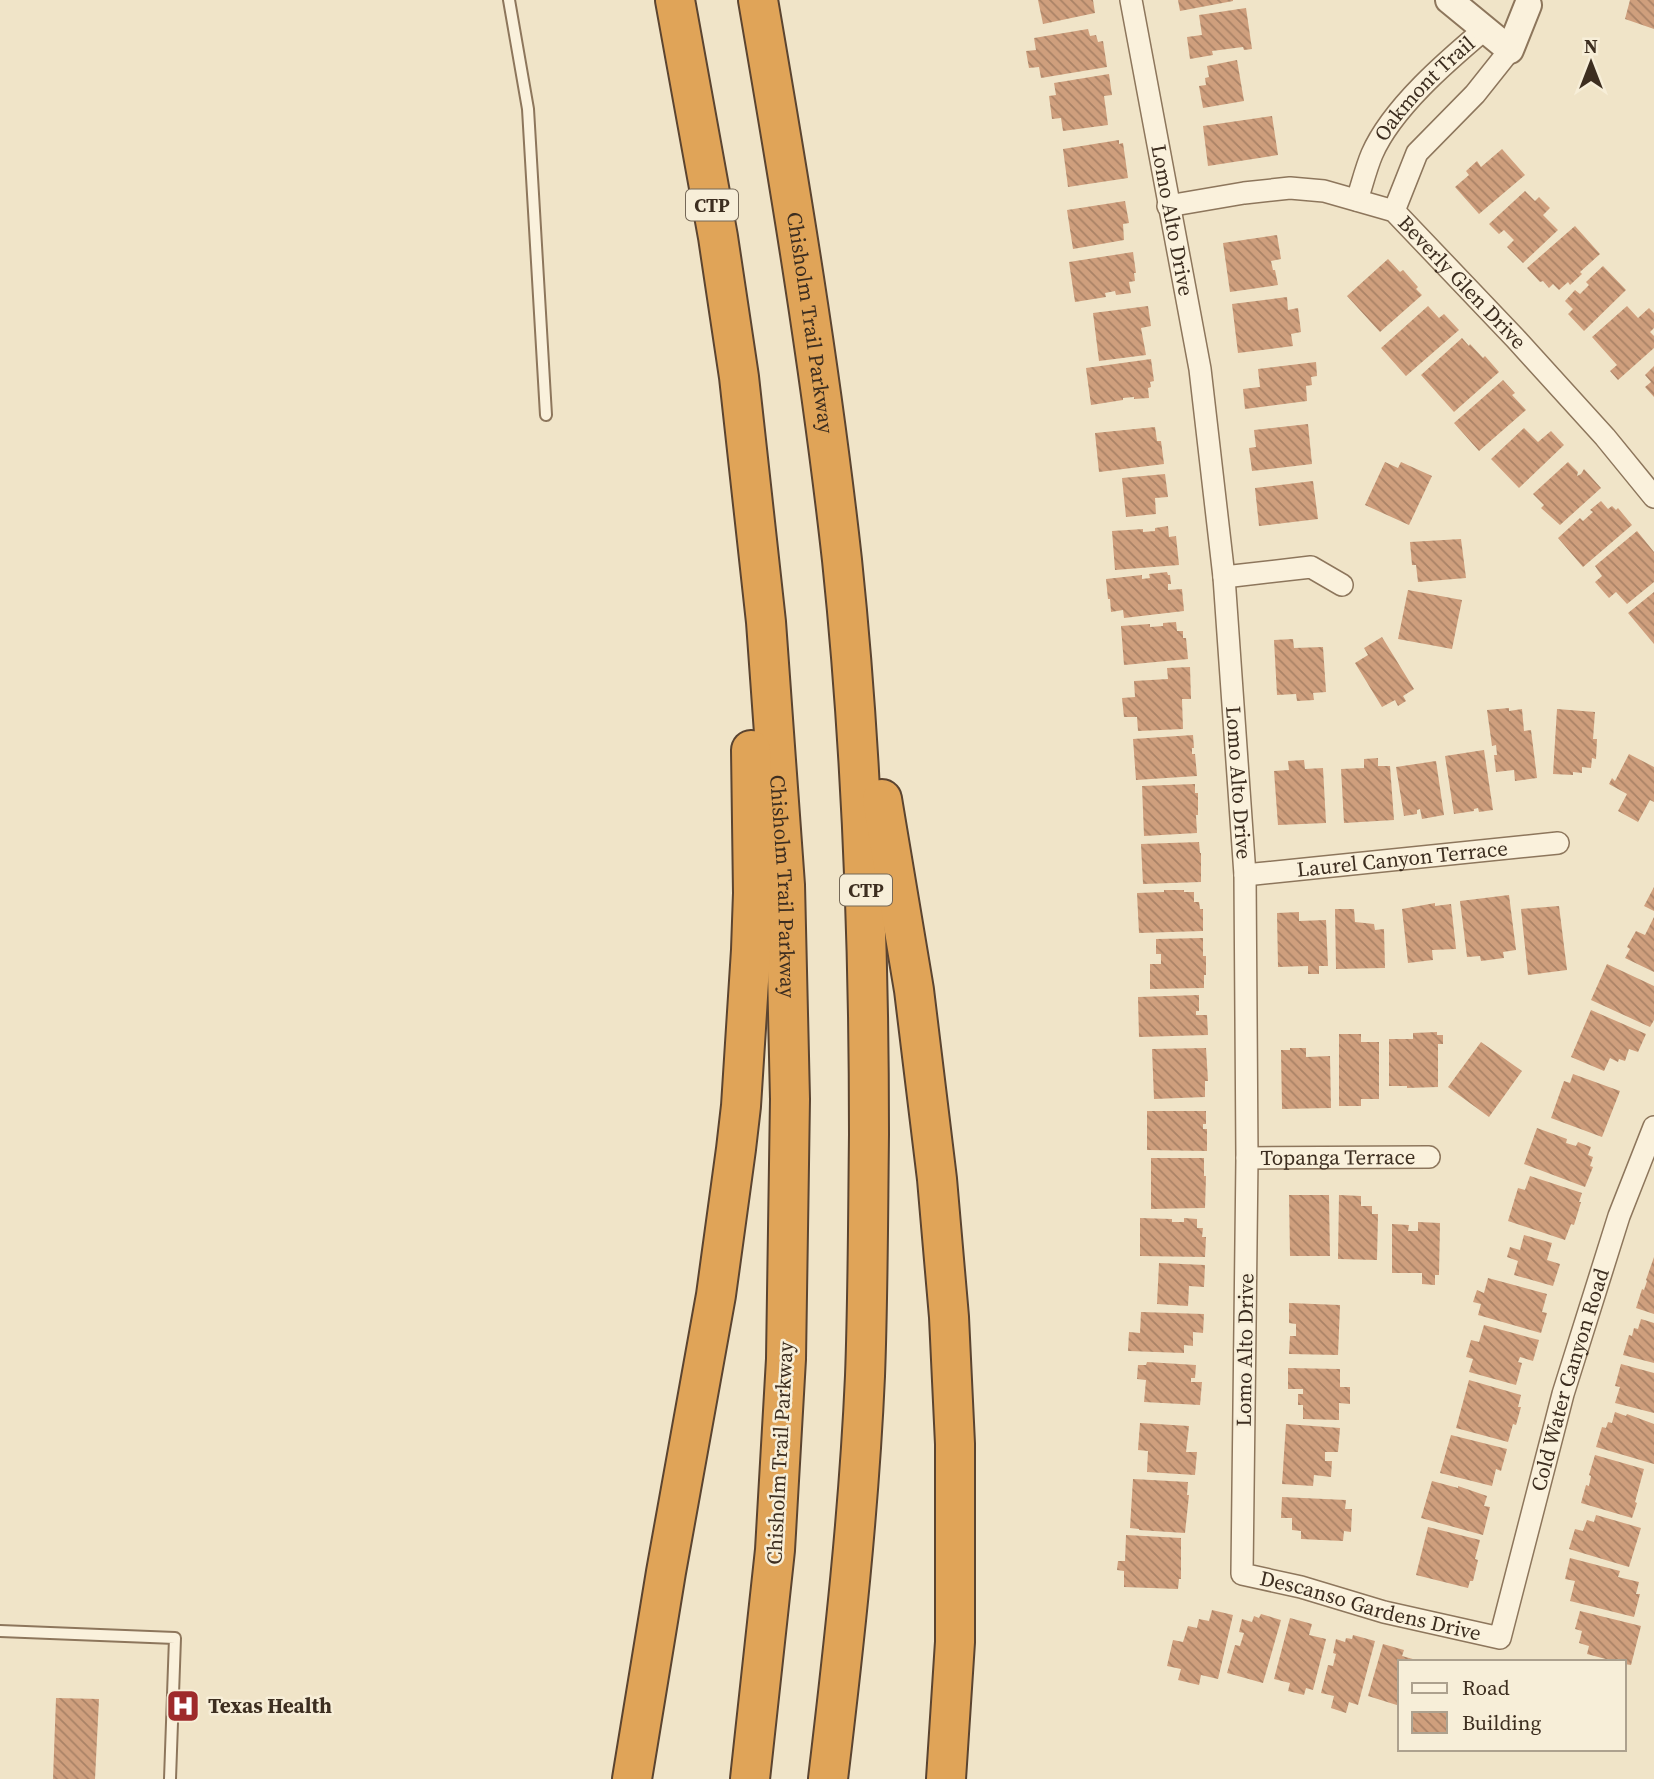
<svg xmlns="http://www.w3.org/2000/svg" width="1654" height="1779" font-family="'Source Serif 4',serif">
	<defs>
		<pattern id="building-back-hatch" width="6" height="6" patternUnits="userSpaceOnUse" patternTransform="scale(1.75)"><rect width="6" height="6" fill="#cf9f7d"/><path d="M-1 5l2 2M0 0l6 6M5-1l2 2" fill="none" stroke="#a98266"/></pattern>
	</defs>
	<rect width="100%" height="100%" fill="#f0e4c8"/>
	<path fill="url(#building-back-hatch)" d="M1038 0H1093L1095 13 1043 24Z
		M1178 0H1233V1L1180 11Z
		M1630 0H1654V29L1625 19Z
		M1246 8 1252 49 1244 50 1243 47 1212 51 1213 55 1190 59 1187 37 1202 35 1199 15Z
		M1088 29 1090 36 1096 35 1098 42 1103 41 1107 67 1041 78 1039 67 1029 68 1026 51 1036 50 1034 38Z
		M1237 60 1244 101 1203 108 1199 86 1206 85 1205 78 1209 77 1207 66Z
		M1109 74 1112 95 1104 96 1108 125 1063 131 1061 118 1052 119 1049 96 1056 95 1054 83Z
		M1272 116 1278 155 1208 166 1203 126Z
		M1119 140V144L1123 143 1128 178 1068 187 1063 149Z
		M1502 149 1525 175 1479 214 1455 187 1469 175 1466 171 1477 161 1481 167Z
		M1525 191 1535 201 1539 197 1550 208 1543 215 1558 230 1523 263 1507 247 1514 240 1504 230 1499 234 1489 224Z
		M1125 201 1129 223 1123 224 1124 240 1073 249 1067 210Z
		M1575 226 1600 254 1580 272 1582 274 1570 285 1568 282 1559 290 1553 284 1549 288 1543 281 1540 282 1527 268Z
		M1277 235 1281 259 1271 261 1273 270H1275L1278 285 1230 292 1223 243Z
		M1133 252 1136 273H1134L1135 281 1129 282 1131 293 1116 295 1115 291 1105 293 1106 297 1075 302 1069 262Z
		M1388 259 1400 272 1403 270 1418 287 1416 289 1422 295 1380 332 1347 296Z
		M1603 266 1626 290 1584 331 1568 314 1573 309 1565 301 1575 290 1580 294 1589 285 1586 282Z
		M1287 297 1288 310 1298 308 1301 332 1291 334 1293 346 1238 353 1232 304Z
		M1148 306 1151 326 1141 328 1146 355 1099 361 1093 313Z
		M1428 306 1439 318 1444 314 1459 330 1406 376 1381 348Z
		M1627 306 1638 318 1649 308 1654 313V328L1650 332 1654 336V348L1618 380 1610 371 1617 365 1592 337Z
		M1462 338 1469 346 1470 344 1483 358 1485 356 1499 372 1454 412 1421 375Z
		M1151 359 1154 381 1150 382 1151 387 1148 388 1149 398 1134 399V397L1123 398V400L1091 405 1086 368Z
		M1316 362 1317 376 1311 377 1312 385 1306 386 1307 401 1245 409 1243 389 1260 387 1258 369Z
		M1654 366V397L1645 387 1651 382 1645 375Z
		M1503 380 1515 393 1512 395 1526 410 1479 451 1454 423Z
		M1308 424 1312 464 1252 471 1249 448 1256 447 1254 430Z
		M1155 427 1157 441H1161L1164 464 1099 472 1095 433Z
		M1524 428 1538 442 1551 431 1564 445 1519 488 1491 459Z
		M1385 462 1398 468 1401 462 1432 476 1409 525 1365 505Z
		M1568 462 1578 472 1577 476 1581 474 1584 469 1601 488 1560 525 1541 508 1544 505 1533 494Z
		M1165 474 1168 497 1155 498 1156 514 1126 517 1122 478Z
		M1313 481 1318 519 1259 526 1255 488Z
		M1601 501 1608 509 1612 506 1616 510 1618 508 1632 525 1583 567 1558 538 1580 518 1583 521 1593 512 1590 510Z
		M1168 526 1169 537 1176 536 1179 565 1115 570 1112 531 1143 529V532L1155 531V528Z
		M1637 531 1654 552V582L1627 604 1616 592 1609 598 1595 582 1602 576 1595 566Z
		M1461 539 1466 578 1418 582 1416 565H1412L1410 542Z
		M1167 572 1168 575H1170L1171 584H1168V590L1182 589 1184 611 1124 618 1123 610 1111 612 1110 599H1108L1106 579 1142 575V579L1150 578 1149 574Z
		M1408 590 1462 600 1452 649 1398 639Z
		M1654 592V644L1628 613Z
		M1176 622 1177 631H1183V638H1186L1188 659 1124 665 1121 626 1150 624V627L1163 626V623Z
		M1382 637 1414 689 1403 696 1406 701 1398 706 1395 700 1382 707 1355 663 1368 655 1364 648Z
		M1293 639 1294 648 1323 647 1326 692 1313 693 1314 700 1297 701 1296 694 1277 695 1274 640Z
		M1190 667 1191 699H1182L1183 729 1138 731 1137 717H1124L1122 698 1135 697 1134 681 1168 679 1167 668Z
		M1509 708V711L1522 709 1524 731 1531 730 1537 778 1515 781 1514 770 1496 772 1494 755H1497L1496 745 1492 746 1487 710Z
		M1557 709 1595 712 1593 739H1597L1596 759 1592 758 1591 768 1582 767V773L1573 772V775L1553 774Z
		M1193 735 1194 748H1192V754H1195L1197 776 1136 780 1133 739Z
		M1484 750 1493 810 1479 812 1478 808 1474 809V811L1454 814 1445 756Z
		M1629 754 1654 767V802L1650 800 1638 822 1618 811 1627 794 1609 784 1612 778 1615 781Z
		M1378 758V766H1390L1394 820 1344 823 1341 769 1364 768V759Z
		M1304 760 1305 769 1323 768 1326 823 1278 825 1274 771 1289 770 1288 761Z
		M1436 761 1444 815 1422 819 1420 809 1417 810V814L1404 816 1396 767Z
		M1195 784V793H1198V815H1196L1197 833 1144 836 1142 786Z
		M1199 842 1200 853H1201V882L1143 884 1141 844Z
		M1654 887V911L1644 906Z
		M1164 890H1184V892H1194V902H1199L1200 909H1203V931L1139 933 1137 893 1164 892Z
		M1509 895 1516 950 1503 952 1504 958 1481 961 1480 956 1467 957 1460 901Z
		M1435 903V906L1451 904 1456 949 1432 950 1433 960 1408 963 1402 909Z
		M1559 906 1567 970 1528 975 1521 909Z
		M1335 909H1354L1355 922 1374 924 1375 930 1384 929 1385 968 1336 969Z
		M1299 912V921L1326 920 1328 966H1319V974H1308V966L1278 967 1277 913Z
		M1654 917V972L1625 958 1630 949 1627 947 1636 931 1645 935Z
		M1203 938V956H1206V975H1204V988L1150 989V964H1161V954H1156V939Z
		M1607 964 1654 986V1020L1650 1027 1591 1000Z
		M1199 995V1011H1196V1015H1207L1208 1035 1139 1037 1138 997Z
		M1591 1010 1646 1034 1638 1052 1629 1049 1625 1061 1619 1059 1618 1062 1610 1058 1604 1071 1571 1057Z
		M1437 1032V1035H1443V1044H1438V1087L1407 1088V1086H1389V1039H1413V1033Z
		M1339 1034H1361V1042H1379V1099H1361V1106H1339Z
		M1481 1042 1522 1071 1489 1117 1448 1087Z
		M1206 1048 1208 1081H1205V1097L1154 1099 1152 1049Z
		M1290 1048H1306V1057L1330 1056 1331 1108 1282 1109 1281 1050H1290Z
		M1573 1074 1620 1091 1602 1137 1551 1118 1564 1081 1570 1083Z
		M1147 1111H1206V1124H1203V1129H1207V1151L1147 1150Z
		M1537 1128 1567 1139 1566 1143 1576 1146 1578 1142 1591 1147 1588 1155 1593 1157 1590 1166 1593 1167 1585 1187 1524 1164Z
		M1151 1158H1204V1176H1206L1205 1208 1151 1209Z
		M1530 1176 1582 1193 1579 1202H1581L1574 1225 1571 1224 1565 1240 1508 1221 1518 1188 1525 1190Z
		M1289 1195H1329L1330 1256H1290Z
		M1339 1195 1361 1196V1206H1372V1214H1378L1377 1260 1338 1259Z
		M1140 1218 1172 1219V1222H1184V1218L1197 1219V1228H1203L1202 1237H1206L1205 1257 1140 1256Z
		M1418 1222 1440 1223 1439 1275H1435V1285L1422 1284V1273H1392V1224L1409 1225 1408 1231H1418Z
		M1524 1235 1552 1243 1547 1260 1560 1264 1553 1286 1514 1275 1518 1261 1507 1257 1510 1247 1520 1250Z
		M1654 1257V1314L1636 1308 1642 1289 1644 1290 1647 1281 1646 1280Z
		M1159 1263 1205 1265 1204 1287 1189 1286 1188 1306 1157 1304Z
		M1488 1278 1547 1294 1542 1312 1547 1313 1541 1333 1478 1315 1481 1304 1473 1302 1477 1290 1484 1293Z
		M1289 1303 1340 1305 1338 1355 1289 1354 1290 1336H1296V1324L1289 1323Z
		M1141 1312 1204 1314 1203 1333 1193 1332V1346L1184 1345V1353L1128 1351 1129 1332 1140 1333Z
		M1641 1319 1654 1323V1363L1623 1355 1629 1335 1632 1336 1634 1328 1638 1329Z
		M1484 1325 1539 1340 1533 1361 1520 1357 1518 1362 1522 1363 1516 1385 1469 1372 1473 1359 1466 1357 1471 1340 1479 1342Z
		M1147 1362 1196 1365 1195 1378H1191V1382H1202L1200 1405 1144 1402 1146 1380 1137 1379 1138 1365H1146Z
		M1621 1364 1654 1373V1413L1615 1403 1620 1387 1615 1386Z
		M1288 1368 1340 1369V1387H1350V1404L1339 1403V1420L1303 1419V1405H1298V1394H1303V1389H1288Z
		M1469 1380 1521 1395 1518 1407H1521L1516 1425 1513 1424 1508 1442 1456 1428Z
		M1615 1412 1626 1416 1627 1414 1654 1424V1464L1596 1447 1602 1427 1606 1428 1608 1422 1612 1423Z
		M1140 1423 1189 1426 1186 1452H1197L1195 1475 1147 1472 1148 1451 1138 1450Z
		M1286 1424 1340 1428 1338 1452H1325V1461H1332L1331 1477 1314 1475 1313 1486 1282 1484Z
		M1451 1435 1507 1449 1501 1471 1496 1469 1492 1486 1440 1473Z
		M1595 1455 1644 1469 1635 1502 1637 1503 1632 1518 1581 1503 1586 1485 1589 1486 1591 1476 1589 1475Z
		M1133 1479 1188 1482 1187 1495H1189L1185 1533 1139 1530V1529L1130 1528Z
		M1432 1481 1458 1488V1486L1487 1496 1484 1506 1490 1507 1483 1535 1421 1518Z
		M1282 1497 1346 1500 1345 1509H1352L1351 1532 1344 1531 1343 1541 1301 1539V1531L1292 1530V1518H1281Z
		M1596 1515 1641 1528 1629 1567 1569 1549 1575 1529 1583 1531 1587 1520 1594 1522Z
		M1428 1527 1480 1540 1475 1559 1478 1560 1473 1581H1470L1468 1588 1416 1575Z
		M1126 1535 1181 1538V1579H1179L1178 1589 1124 1587V1571L1117 1570 1118 1561H1125Z
		M1570 1558 1620 1571 1618 1577 1639 1582 1636 1594H1640L1634 1617 1570 1601 1575 1581 1565 1579Z
		M1212 1610 1233 1615 1218 1679 1201 1675 1199 1685 1178 1680 1181 1669 1167 1666 1173 1640 1183 1642 1188 1626 1197 1628 1199 1619 1209 1621Z
		M1580 1611 1641 1626 1631 1665 1624 1664V1662H1617L1587 1654 1589 1646 1579 1643 1582 1631 1575 1629Z
		M1261 1614 1281 1620 1263 1683 1227 1673 1235 1645 1240 1646 1244 1633 1239 1632 1242 1619 1252 1622 1254 1616 1259 1618Z
		M1290 1618 1312 1624 1309 1635 1326 1639 1313 1690 1306 1688 1304 1695 1288 1691 1290 1683 1274 1679Z
		M1353 1635 1375 1641 1358 1705 1349 1702 1346 1713 1331 1708 1334 1696 1321 1693 1328 1665 1333 1666 1336 1654 1333 1653 1336 1639 1345 1642 1346 1638 1352 1639Z
		M1383 1644 1404 1650 1402 1656 1420 1661 1400 1662V1706L1368 1696Z
		M56 1698 99 1699 95 1779H53Z"/>
	<g fill="none" stroke-linecap="round" stroke-linejoin="round">
		<defs>
			<path id="service" d="M509 0 528 109 546 415
				M0 1631 175 1638 170 1779"/>
			<g id="minor">
				<path id="s1" d="M1131 0 1200 369 1224 577 1245 875 1247 1158 1242 1574 1301 1587 1384 1612 1500 1638 1563 1394 1619 1216 1654 1127"/>
				<path id="s2" d="M1357 200C1362 185 1366 168 1372 154 1392 108 1447 61 1485 29"/>
				<path id="s3" d="M1168 206 1244 193 1290 188 1324 191 1394 211 1515 338 1605 437 1654 497"/>
				<path d="M1394 211 1417 153 1475 94 1510 50"/>
				<path d="M1224 577 1311 567 1342 585"/>
				<path id="s4" d="M1245 875 1558 843"/>
				<path id="s5" d="M1247 1158 1429 1157"/>
			</g>
			<path id="tertiary" d="M1449 0 1510 50 1528 5"/>
			<g id="motorway">
				<path id="s6" d="M675 0 718 237 739 377 766 622 785 885 790 1099 786 1359 775 1550 750 1779"/>
				<path id="s7" d="M758 0C790 186 821 372 842 560 862 751 869 942 869 1134 868 1215 868 1296 865 1376 859 1511 844 1645 828 1779"/>
				<path d="M882 799 914 990 937 1179 949 1317 955 1444V1642L946 1779"/>
				<path d="M632 1779 666 1572 716 1295 736 1149 741 1106 751 950 753 893 751 750"/>
			</g>
		</defs>
		<use href="#service" stroke="#8d765c" stroke-width="14"/>
		<use href="#minor" stroke="#8d765c" stroke-width="24"/>
		<use href="#tertiary" stroke="#8d765c" stroke-width="30"/>
		<use href="#motorway" stroke="#5b4430" stroke-width="42"/>
		<use href="#service" stroke="#faf1dc" stroke-width="10"/>
		<use href="#minor" stroke="#faf1dc" stroke-width="21"/>
		<use href="#tertiary" stroke="#faf1dc" stroke-width="26"/>
		<use href="#motorway" stroke="#e0a458" stroke-width="38"/>
	</g>
	<defs>
		<symbol id="hospital-square" viewBox="-11 -11 22 22"><rect x="-9" y="-9" width="18" height="18" rx="4" fill="#9e2a2b" stroke="#f7eed8"/><path d="M-5-5h3v3.5h4V-5h3V5h-3V1.5h-4V5h-3Z" fill="#fff"/></symbol>
	</defs>
	<g fill-rule="evenodd">
		<use href="#hospital-square" x="164" y="1687" width="38" height="38"/>
	</g>
	<g text-anchor="middle" stroke-width="5" stroke-linejoin="round" paint-order="stroke">
		<g fill="#f7eed8" stroke="#756857" stroke-width="2">
			<rect x="686" y="189.5" width="52" height="31" rx="5"/>
			<rect x="840" y="874.5" width="52" height="31" rx="5"/>
		</g>
		<g font-size="19" font-weight="bold" fill="#3d2e20">
			<text x="712" y="212">CTP</text>
			<text x="866" y="897">CTP</text>
		</g>
		<g font-size="21" fill="#3d2e20" stroke="#f7eed8">
			<text dy="7" stroke="none"><textPath href="#s2" startOffset="133">Oakmont Trail</textPath></text>
			<text dy="7" stroke="none"><textPath href="#s1" startOffset="224">Lomo Alto Drive</textPath></text>
			<text dy="7" stroke="none"><textPath href="#s3" startOffset="329">Beverly Glen Drive</textPath></text>
			<text dy="7" stroke="none"><textPath href="#s7" startOffset="327">Chisholm Trail Parkway</textPath></text>
			<text dy="7" stroke="none"><textPath href="#s1" startOffset="791">Lomo Alto Drive</textPath></text>
			<text dy="7" stroke="none"><textPath href="#s4" startOffset="158">Laurel Canyon Terrace</textPath></text>
			<text dy="7" stroke="none"><textPath href="#s6" startOffset="894">Chisholm Trail Parkway</textPath></text>
			<text dy="7" stroke="none"><textPath href="#s5" startOffset="91">Topanga Terrace</textPath></text>
			<text transform="translate(1245 1350) rotate(-89)" y="7">Lomo Alto Drive</text>
			<text dy="7" stroke="none"><textPath href="#s1" startOffset="2116">Cold Water Canyon Road</textPath></text>
			<text transform="translate(780 1453) rotate(-87)" y="7">Chisholm Trail Parkway</text>
			<text dy="7" stroke="none"><textPath href="#s1" startOffset="1715">Descanso Gardens Drive</textPath></text>
		</g>
		<g font-size="21" font-weight="bold" fill="#3d2e20" stroke="#f7eed8" text-anchor="start">
			<text x="208" y="1713">Texas Health</text>
		</g>
	</g>
	<rect x="1398" y="1660" width="228" height="91" fill="#f7eed8" stroke="#ada18e" stroke-width="2"/>
	<rect x="1412" y="1683" width="35" height="10" fill="#faf1dc" stroke="#ada18e" stroke-width="2"/>
	<text x="1462" y="1695" font-size="21" fill="#3d2e20">Road</text>
	<rect x="1412" y="1712" width="35" height="21" fill="url(#building-back-hatch)" stroke="#ada18e" stroke-width="2"/>
	<text x="1462" y="1730" font-size="21" fill="#3d2e20">Building</text>
	<g transform="translate(1591 63)" stroke="#f7eed8" stroke-width="5" paint-order="stroke">
	<path d="M0-5L12 26L0 18L-12 26Z" fill="#3d2e20"/>
	<text y="-10" font-size="19" font-weight="bold" text-anchor="middle" fill="#3d2e20">N</text>
	</g>
</svg>
